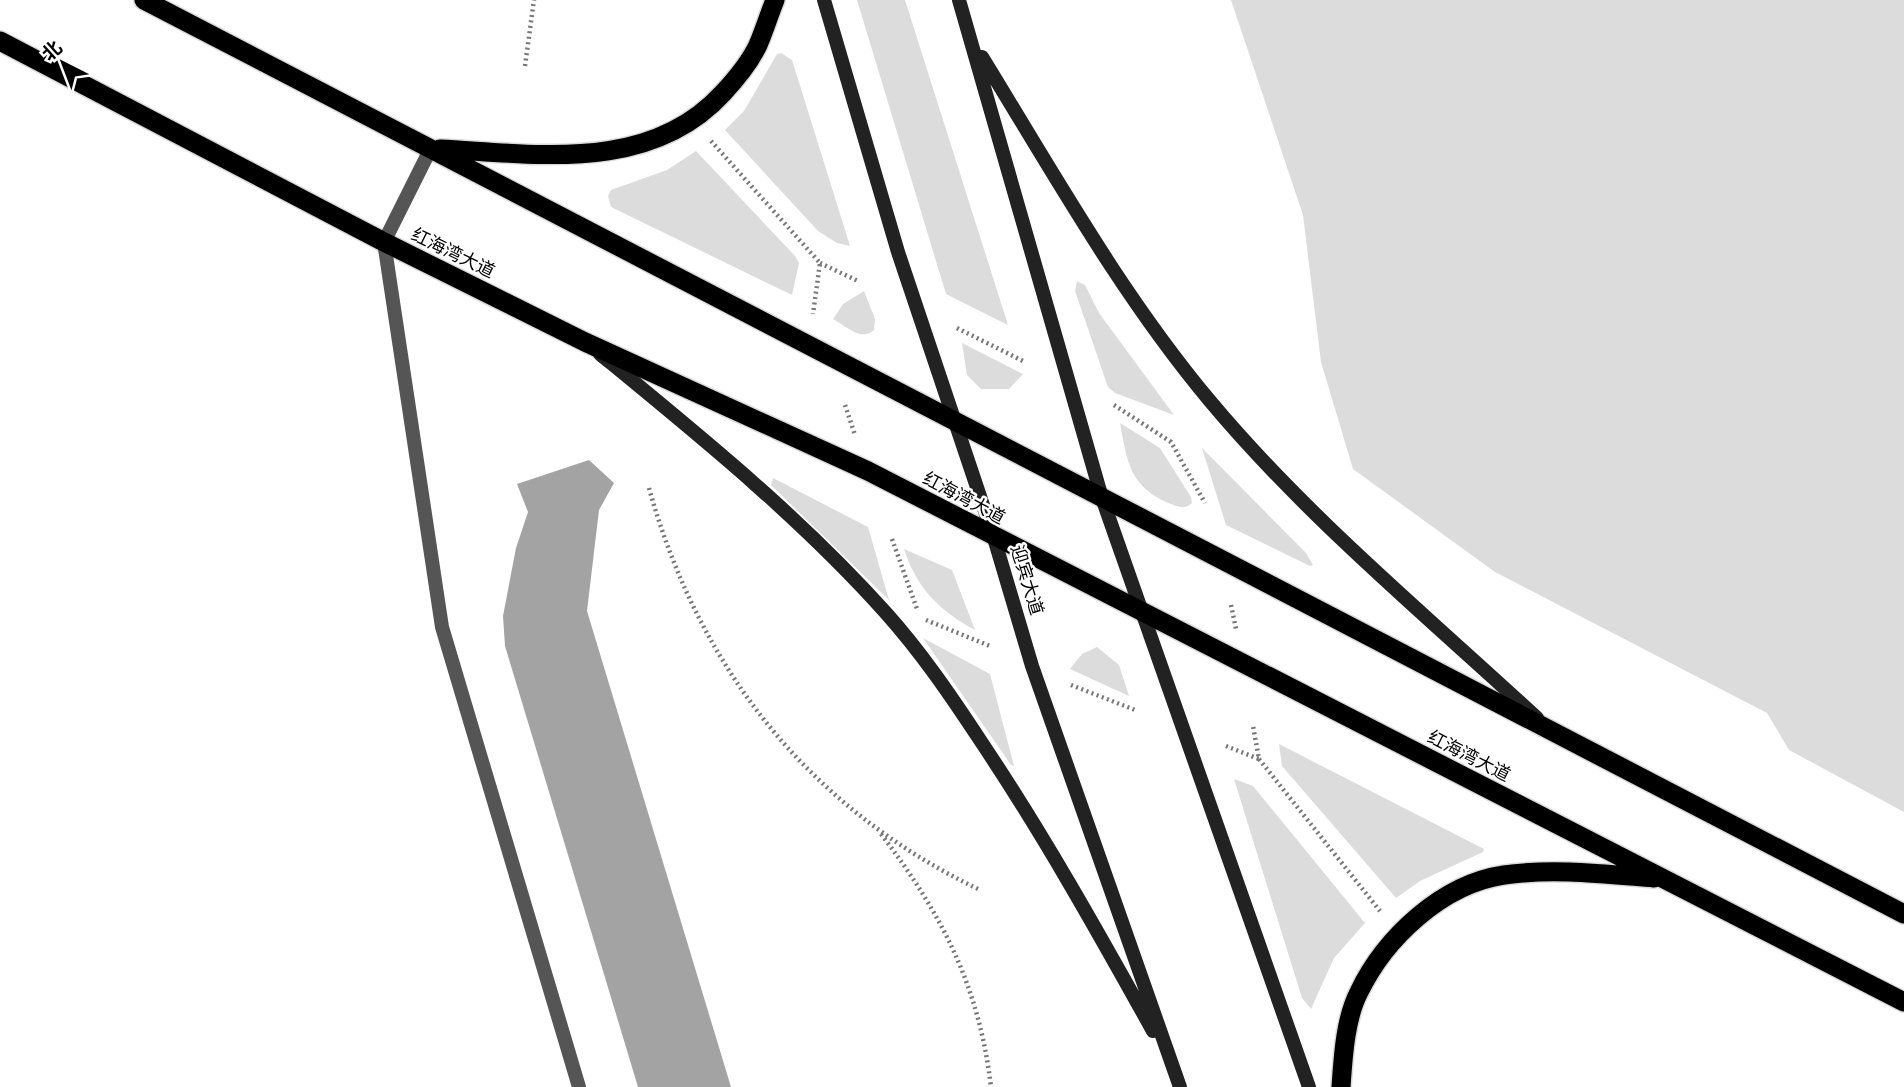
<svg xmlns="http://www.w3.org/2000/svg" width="1904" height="1087" font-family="'PT Sans','Noto Sans SC',sans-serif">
	<rect width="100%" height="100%" fill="#fff"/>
	<path fill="#dcdcdc" d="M857 0H905L1008 325 946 294Z
		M1231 0H1904V812L1789 750 1767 713 1495 572 1353 469 1321 362 1303 215Z
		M781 53 792 60 850 246 837 243 818 231 725 130 744 111 777 54Z
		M696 151 795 256 799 263 792 295 611 207 608 196 611 190 667 170Z
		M1077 281 1085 285 1099 313 1174 415 1115 393 1108 387 1075 291Z
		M864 291 875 319 874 330C861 342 846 326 833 319L843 304Z
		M962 343 1023 374 1009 389H981L967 375Z
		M1120 423 1160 448 1191 497 1192 503C1184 510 1180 507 1171 504 1130 488 1127 462 1120 423Z
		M1202 448 1306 553 1313 565 1310 566 1226 525Z
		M773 478 868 527 889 600 771 485Z
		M904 549 952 570 975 630C940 611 917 589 904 549Z
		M923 638 990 674 1014 766 1011 765Z
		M1097 647 1119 665 1129 696 1070 669 1082 654Z
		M1279 744 1484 849 1483 852 1420 881 1396 898 1282 766Z
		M1234 779 1253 786 1365 923 1334 958 1311 1009 1302 998Z"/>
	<path fill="#a3a3a3" d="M589 460 614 483 599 510 587 611 731 1087H638L505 646 503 616 516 548 528 512 517 484Z"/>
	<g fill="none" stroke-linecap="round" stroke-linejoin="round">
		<defs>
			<path id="trunk" d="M144 0 1904 914
				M0 41 384 242 585 342 868 471 1904 1002
				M440 149C538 154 650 173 723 93 736 79 750 62 758 45 764 31 769 15 775 0
				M1341 1087C1343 1058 1345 1019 1359 992 1385 938 1442 884 1504 875 1554 868 1604 874 1654 878"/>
		</defs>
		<use href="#trunk" stroke="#dbdbdb" stroke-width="22"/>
		<path stroke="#777" stroke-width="4.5" stroke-dasharray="2 3.5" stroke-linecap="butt" d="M525 66 534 0
			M711 141 820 263 813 314
			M820 263 858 281
			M957 328 1023 361
			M845 405 855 435
			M1114 405 1171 442 1205 503
			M649 488C699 668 808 807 978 889
			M892 539 917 609
			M1231 605 1236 629
			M926 620 990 646
			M1071 685 1135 710
			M1226 746 1259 759 1253 726
			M1259 759 1380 911
			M881 834C942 914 979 986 991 1087"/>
		<path stroke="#555" stroke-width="14" d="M431 148 384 242 442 627 579 1087"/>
		<path stroke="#222" stroke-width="14" d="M824 0 898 252 994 538 1032 666 1180 1087
			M959 0 1102 498 1309 1087
			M982 57C1054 174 1122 296 1210 401 1307 517 1427 616 1537 718
			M600 354C700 436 800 517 886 613 921 652 951 696 980 740 1043 834 1098 932 1153 1031"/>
		<use href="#trunk" stroke="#000" stroke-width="19"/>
	</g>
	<g text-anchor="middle" stroke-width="5" stroke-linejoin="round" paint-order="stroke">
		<g font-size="18" fill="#000" stroke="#fff">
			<text transform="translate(453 253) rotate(26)" y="6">红海湾大道</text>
			<text transform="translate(964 498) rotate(28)" y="6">红海湾大道</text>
			<text transform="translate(1027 580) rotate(73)" y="6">迎宾大道</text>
			<text transform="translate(1469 756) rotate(27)" y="6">红海湾大道</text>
		</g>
	</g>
	<g transform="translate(63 63) rotate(318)" stroke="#ffffff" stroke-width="5" paint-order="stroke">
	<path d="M0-5L12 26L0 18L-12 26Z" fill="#000000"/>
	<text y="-10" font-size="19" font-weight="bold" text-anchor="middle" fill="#000000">北</text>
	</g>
</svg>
